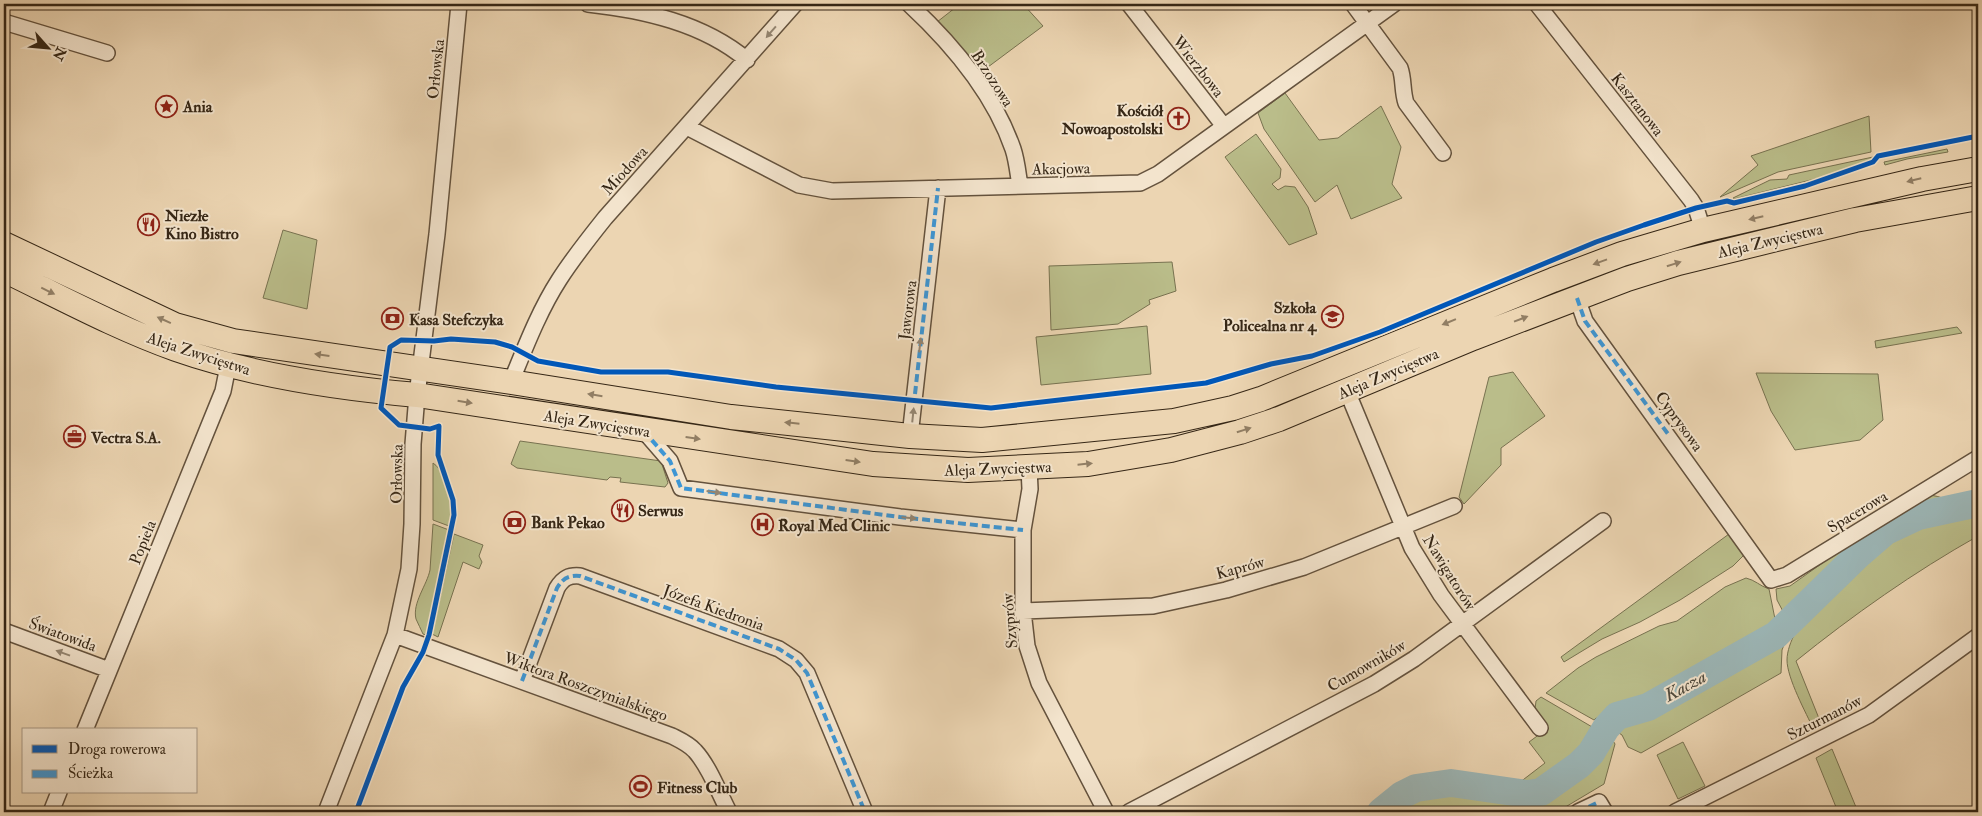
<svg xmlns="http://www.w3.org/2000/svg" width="1982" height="816" font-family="'IM FELL Double Pica',serif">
	<rect width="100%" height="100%" fill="#ecd5b2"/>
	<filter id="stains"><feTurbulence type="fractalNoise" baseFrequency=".004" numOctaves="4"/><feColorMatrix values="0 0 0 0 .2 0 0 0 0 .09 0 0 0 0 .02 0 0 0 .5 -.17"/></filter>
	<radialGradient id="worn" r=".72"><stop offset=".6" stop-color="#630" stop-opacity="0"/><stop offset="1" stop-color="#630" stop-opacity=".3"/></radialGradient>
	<path fill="#babd8a" stroke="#787250" d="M960 4H1023L1043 26 980 73 937 22Z
		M1285 93 1319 140 1338 138 1381 106 1401 147 1392 184 1402 198 1351 219 1337 185 1315 202 1264 129 1258 113Z
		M1869 116 1871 152 1778 172 1720 197 1758 165 1751 156Z
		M1256 134 1281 169 1280 178 1272 184 1278 190 1285 186 1295 187 1308 207 1317 234 1289 245 1225 157Z
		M1947 149 1948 152 1907 159 1885 165 1884 162Z
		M1873 157 1874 159 1819 178 1734 199 1733 198 1770 180 1787 179 1789 175Z
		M283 230 317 240 307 309 263 298Z
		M1172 262 1176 291 1149 300 1150 304 1118 324 1051 330 1049 266Z
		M1147 326 1151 374 1041 385 1036 337Z
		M1957 327 1962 333 1876 348 1875 341Z
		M1513 372 1545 416 1501 448V465L1464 504 1459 497 1489 377Z
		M1756 373 1878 374 1883 420 1860 440 1795 450 1771 411Z
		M520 441 661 461 668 483 665 487 620 482 621 478 610 477 607 480 517 468 511 464Z
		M433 463C450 475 454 507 449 526L433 520Z
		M1930 495C1940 496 1948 501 1958 502L1917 512 1887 527 1858 551 1811 598 1787 619 1777 600 1776 589 1790 586 1845 547Z
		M1978 512V536C1914 572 1853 615 1796 661L1822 726 1814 730C1806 713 1787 678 1787 660 1787 651 1791 641 1795 633L1790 626C1827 592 1860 547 1907 526 1928 516 1956 522 1978 512Z
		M433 524 449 530 429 636 423 634C421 629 418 624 416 619 412 603 427 585 430 570Z
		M454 534 483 545 479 556 482 562 479 569 463 562 438 637 432 634Z
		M1729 534 1744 555 1733 566 1680 600 1640 622 1602 639 1564 662 1561 657Z
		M1746 578C1755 580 1760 586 1769 589L1775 619 1780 624 1743 649 1647 702 1614 713 1606 723 1596 718 1594 720 1546 693 1578 668 1596 657 1659 626 1677 621 1725 587Z
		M1785 635 1787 637 1782 650 1781 673 1641 753 1628 747 1622 735 1611 728 1620 719 1644 713 1687 691 1725 667 1764 645 1777 641Z
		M1541 697 1599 731 1588 750 1565 771 1541 787 1520 790 1515 786 1545 763 1529 742 1548 728 1535 709 1536 701Z
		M1604 735 1612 739 1615 744 1604 784 1557 812H1397C1408 804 1418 797 1431 793 1451 788 1480 799 1502 799 1511 799 1520 796 1528 800 1548 794 1580 772 1592 756 1597 750 1600 742 1604 735Z
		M1683 742 1705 786 1678 799 1657 755Z
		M1832 749 1858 812H1838L1816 758Z"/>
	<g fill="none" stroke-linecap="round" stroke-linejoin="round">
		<path stroke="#9cb6b6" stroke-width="28" d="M1381 812 1402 795 1416 788 1451 783 1527 794 1541 792 1579 765 1591 753 1606 728 1617 716 1648 707 1776 635 1857 556 1886 531 1918 516 1978 503"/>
		<defs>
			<path id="minor" d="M588 4C643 10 703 23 747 60
				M909 4C951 43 994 94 1013 149 1017 161 1018 174 1020 186
				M1129 4 1223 125
				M1353 4 1400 68C1404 79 1402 91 1406 103L1443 153
				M1537 4 1691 200 1696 208 1703 230
				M4 22 107 53
				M687 127 799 185 832 191 1140 183 1158 174 1394 4
				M1577 298 1585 321 1771 580 1787 575 1978 458
				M511 382C525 348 539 311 559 280 573 258 589 238 605 218L795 4
				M1347 391 1412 548 1441 595 1540 728
				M644 431 670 461 681 488 900 517 1023 530
				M910 436 938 188
				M1029 468 1030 489 1023 530V611L1027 646 1039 683 1106 812
				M1023 611 1153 606 1226 590 1304 567 1454 506
				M4 631 109 670
				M395 635 672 736C680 740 689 744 695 751 709 766 719 793 729 812
				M522 681 557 588C563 578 569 575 580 576L779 649 796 660 807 673 865 812
				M85 730 223 391 228 366
				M51 812 59 792
				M326 812 395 635 409 569 412 524 413 444 417 395 437 234 459 4
				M1129 812 1374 684 1414 659 1603 521
				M1578 812 1599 802 1605 812
				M1675 812 1869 715 1978 636"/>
			<path id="primary" d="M4 244 175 325 233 341 511 382 731 417 910 436 982 440 1174 421 1233 408 1261 399 1553 280 1622 254 1703 230 1922 179 1978 169
				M4 270C60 297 117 328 176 349 250 375 338 388 417 395L873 464 968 470 1088 464 1171 450 1240 432 1279 419 1473 338 1627 279 1678 263 1855 220 1978 198"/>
		</defs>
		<use href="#minor" stroke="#64523d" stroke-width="18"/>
		<use href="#primary" stroke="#362716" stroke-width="26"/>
		<use href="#minor" stroke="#f3e4cd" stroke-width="15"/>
		<use href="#primary" stroke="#ecd5b2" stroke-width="24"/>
		<path stroke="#3e96d4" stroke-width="4" stroke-dasharray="8 4" stroke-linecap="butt" d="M1577 298 1585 321 1668 434
			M915 394 938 188
			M644 431 670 461 681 488 900 517 1023 530
			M522 681 557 588C563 578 569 575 580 576L779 649 796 660 807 673 865 812
			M1578 812 1599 802"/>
		<defs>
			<path id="cycleway" d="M356 812 403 687 423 652 429 635 454 515 453 500 438 455 439 426 430 429 399 425 381 408 390 347 401 340 434 341 451 339 495 342 512 347 538 361 601 372H668L776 387 991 408 1206 383 1271 364 1312 356 1380 332 1596 242 1644 225 1696 208 1727 201 1734 203 1805 186 1873 162 1878 156 1978 136"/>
		</defs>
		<use href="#cycleway" stroke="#f3e4cd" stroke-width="8"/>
		<use href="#cycleway" stroke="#0057b8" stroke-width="5"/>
	</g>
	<defs><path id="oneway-solid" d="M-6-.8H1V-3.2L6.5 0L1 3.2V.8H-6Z" transform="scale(1.25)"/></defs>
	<g fill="#948672">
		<use href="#oneway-solid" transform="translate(771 32) rotate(131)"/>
		<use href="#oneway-solid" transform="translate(920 345) rotate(-83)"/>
		<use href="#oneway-solid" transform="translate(913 415) rotate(-84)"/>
		<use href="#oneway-solid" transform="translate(714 492) rotate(8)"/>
		<use href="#oneway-solid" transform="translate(909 518) rotate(5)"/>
		<use href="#oneway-solid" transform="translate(63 653) rotate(-160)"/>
	</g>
	<g fill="#917e64">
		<use href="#oneway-solid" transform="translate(1914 180) rotate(166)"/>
		<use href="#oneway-solid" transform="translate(1756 218) rotate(167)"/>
		<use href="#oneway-solid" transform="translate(1600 262) rotate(160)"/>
		<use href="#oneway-solid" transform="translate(1674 264) rotate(-17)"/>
		<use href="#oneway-solid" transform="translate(48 291) rotate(26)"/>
		<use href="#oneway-solid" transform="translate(1521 319) rotate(-21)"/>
		<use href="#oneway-solid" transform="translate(164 320) rotate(-156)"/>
		<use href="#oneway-solid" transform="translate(1449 322) rotate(158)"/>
		<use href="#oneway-solid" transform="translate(322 355) rotate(-172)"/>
		<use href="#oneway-solid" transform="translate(595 395) rotate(-171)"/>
		<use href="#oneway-solid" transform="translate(465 402) rotate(9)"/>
		<use href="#oneway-solid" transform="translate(792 423) rotate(-174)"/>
		<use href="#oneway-solid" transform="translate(1244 430) rotate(-17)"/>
		<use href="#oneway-solid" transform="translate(693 438) rotate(8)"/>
		<use href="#oneway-solid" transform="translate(853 461) rotate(8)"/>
		<use href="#oneway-solid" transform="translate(1085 464) rotate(-6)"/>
	</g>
	<defs>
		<symbol id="sight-ring" viewBox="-11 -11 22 22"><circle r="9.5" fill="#f3e4cd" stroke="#8f2418" stroke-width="1.5"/><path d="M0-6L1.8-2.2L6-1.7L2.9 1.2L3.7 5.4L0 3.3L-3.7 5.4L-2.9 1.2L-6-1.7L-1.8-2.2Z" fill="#8f2418"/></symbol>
		<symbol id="church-ring" viewBox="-11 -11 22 22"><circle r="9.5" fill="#f3e4cd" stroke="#8f2418" stroke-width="1.5"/><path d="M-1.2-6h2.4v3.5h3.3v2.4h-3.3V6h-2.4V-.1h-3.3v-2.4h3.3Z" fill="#8f2418"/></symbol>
		<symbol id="restaurant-ring" viewBox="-11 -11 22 22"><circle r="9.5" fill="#f3e4cd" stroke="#8f2418" stroke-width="1.5"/><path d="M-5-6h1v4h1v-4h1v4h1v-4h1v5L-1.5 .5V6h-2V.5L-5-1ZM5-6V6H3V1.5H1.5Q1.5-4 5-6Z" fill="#8f2418"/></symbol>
		<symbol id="university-ring" viewBox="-11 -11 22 22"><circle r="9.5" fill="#f3e4cd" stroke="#8f2418" stroke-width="1.5"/><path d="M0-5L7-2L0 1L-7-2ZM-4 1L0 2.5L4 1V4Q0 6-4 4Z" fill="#8f2418"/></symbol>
		<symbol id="bank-ring" viewBox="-11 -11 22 22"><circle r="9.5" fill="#f3e4cd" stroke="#8f2418" stroke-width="1.5"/><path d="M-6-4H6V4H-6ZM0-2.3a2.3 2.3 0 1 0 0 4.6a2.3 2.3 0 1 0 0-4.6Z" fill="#8f2418"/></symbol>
		<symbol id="office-ring" viewBox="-11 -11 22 22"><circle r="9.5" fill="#f3e4cd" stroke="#8f2418" stroke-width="1.5"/><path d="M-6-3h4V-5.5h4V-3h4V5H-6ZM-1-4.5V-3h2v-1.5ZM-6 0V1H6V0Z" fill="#8f2418"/></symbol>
		<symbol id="hospital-ring" viewBox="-11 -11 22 22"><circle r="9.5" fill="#f3e4cd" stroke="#8f2418" stroke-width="1.5"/><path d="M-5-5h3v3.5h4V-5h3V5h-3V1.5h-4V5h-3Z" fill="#8f2418"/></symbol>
		<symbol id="stadium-ring" viewBox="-11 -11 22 22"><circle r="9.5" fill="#f3e4cd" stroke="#8f2418" stroke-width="1.5"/><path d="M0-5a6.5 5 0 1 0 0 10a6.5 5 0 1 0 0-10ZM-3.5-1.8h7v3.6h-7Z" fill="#8f2418"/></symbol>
	</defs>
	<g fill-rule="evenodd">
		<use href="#sight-ring" x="154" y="94" width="25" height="25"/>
		<use href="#church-ring" x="1166" y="106" width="25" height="25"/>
		<use href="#restaurant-ring" x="136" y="212" width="25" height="25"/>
		<use href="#university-ring" x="1320" y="304" width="25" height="25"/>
		<use href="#bank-ring" x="380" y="306" width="25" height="25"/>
		<use href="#office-ring" x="62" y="424" width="25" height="25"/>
		<use href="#restaurant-ring" x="610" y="498" width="25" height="25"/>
		<use href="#bank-ring" x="502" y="510" width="25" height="25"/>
		<use href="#hospital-ring" x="750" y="512" width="25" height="25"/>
		<use href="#stadium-ring" x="628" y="774" width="25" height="25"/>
	</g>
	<g text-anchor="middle" stroke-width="4" stroke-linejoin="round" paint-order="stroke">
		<g font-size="16" fill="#362716" stroke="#f3e4cd">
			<text transform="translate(1199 66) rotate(52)" y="6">Wierzbowa</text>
			<text transform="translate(435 69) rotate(-84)" y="6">Orłowska</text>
			<text transform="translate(993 78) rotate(57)" y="6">Brzozowa</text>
			<text transform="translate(1638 104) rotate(52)" y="6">Kasztanowa</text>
			<text transform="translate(1061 168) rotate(-1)" y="6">Akacjowa</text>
			<text transform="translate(624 170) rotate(-48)" y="6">Miodowa</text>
			<text transform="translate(1770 240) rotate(-13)" y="6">Aleja Zwycięstwa</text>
			<text transform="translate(907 310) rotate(-83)" y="6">Jaworowa</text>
			<text transform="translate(199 353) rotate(18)" y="6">Aleja Zwycięstwa</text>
			<text transform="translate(1388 373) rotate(-23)" y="6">Aleja Zwycięstwa</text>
			<text transform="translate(1680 421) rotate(54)" y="6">Cyprysowa</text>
			<text transform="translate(597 423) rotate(9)" y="6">Aleja Zwycięstwa</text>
			<text transform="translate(998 468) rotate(-2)" y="6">Aleja Zwycięstwa</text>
			<text transform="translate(396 474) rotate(-89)" y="6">Orłowska</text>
			<text transform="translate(1857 511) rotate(-31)" y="6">Spacerowa</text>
			<text transform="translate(142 542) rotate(-68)" y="6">Popiela</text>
			<text transform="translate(1240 567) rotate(-15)" y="6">Kaprów</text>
			<text transform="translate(1450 572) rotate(58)" y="6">Nawigatorów</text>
			<text transform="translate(714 607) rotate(20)" y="6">Józefa Kiedronia</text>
			<text transform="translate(1009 621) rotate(-95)" y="6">Szyprów</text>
			<text transform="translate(63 634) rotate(20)" y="6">Światowida</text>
			<text transform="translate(1366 665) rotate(-30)" y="6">Cumowników</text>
			<text transform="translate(586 686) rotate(20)" y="6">Wiktora Roszczynialskiego</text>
			<text transform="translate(1824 717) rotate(-27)" y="6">Szturmanów</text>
		</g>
		<g font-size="16" font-weight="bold" fill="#362716" stroke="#f3e4cd" text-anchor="start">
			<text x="183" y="112">Ania</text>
			<text x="1163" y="116" text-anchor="end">Kościół<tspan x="1163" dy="18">Nowoapostolski</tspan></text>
			<text x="165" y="221">Niezłe<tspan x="165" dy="18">Kino Bistro</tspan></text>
			<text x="1316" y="313" text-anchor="end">Szkoła<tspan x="1316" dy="18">Policealna nr 4</tspan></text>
			<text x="409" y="325">Kasa Stefczyka</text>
			<text x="91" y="443">Vectra S.A.</text>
			<text x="638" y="516">Serwus</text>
			<text x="531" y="528">Bank Pekao</text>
			<text x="778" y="531">Royal Med Clinic</text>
			<text x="657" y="793">Fitness Club</text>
		</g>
		<g font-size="18" font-style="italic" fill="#504b3e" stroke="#f3e4cd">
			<text transform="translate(1685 686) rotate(-29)" y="6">Kacza</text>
		</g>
	</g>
	<rect width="1982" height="816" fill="none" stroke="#ecd5b2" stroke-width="20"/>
	<rect x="5" y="5" width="1972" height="806" fill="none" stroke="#362716" stroke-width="2.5"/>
	<rect x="10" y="10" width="1962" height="796" fill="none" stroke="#362716"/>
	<rect x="22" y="728" width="175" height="65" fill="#f3e4cd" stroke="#a79884"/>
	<rect x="32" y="745" width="25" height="8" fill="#0057b8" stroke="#a79884"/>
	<text x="68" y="754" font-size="15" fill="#362716">Droga rowerowa</text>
	<rect x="32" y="770" width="25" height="8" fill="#3e96d4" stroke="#a79884"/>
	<text x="68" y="778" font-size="15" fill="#362716">Ścieżka</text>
	<g transform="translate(48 48) rotate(117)" stroke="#f3e4cd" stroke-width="4" paint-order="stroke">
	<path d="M0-4L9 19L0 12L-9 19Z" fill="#362716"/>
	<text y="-8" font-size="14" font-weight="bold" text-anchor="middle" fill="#362716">N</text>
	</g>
	<rect width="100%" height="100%" filter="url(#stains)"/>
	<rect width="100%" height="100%" fill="url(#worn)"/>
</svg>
